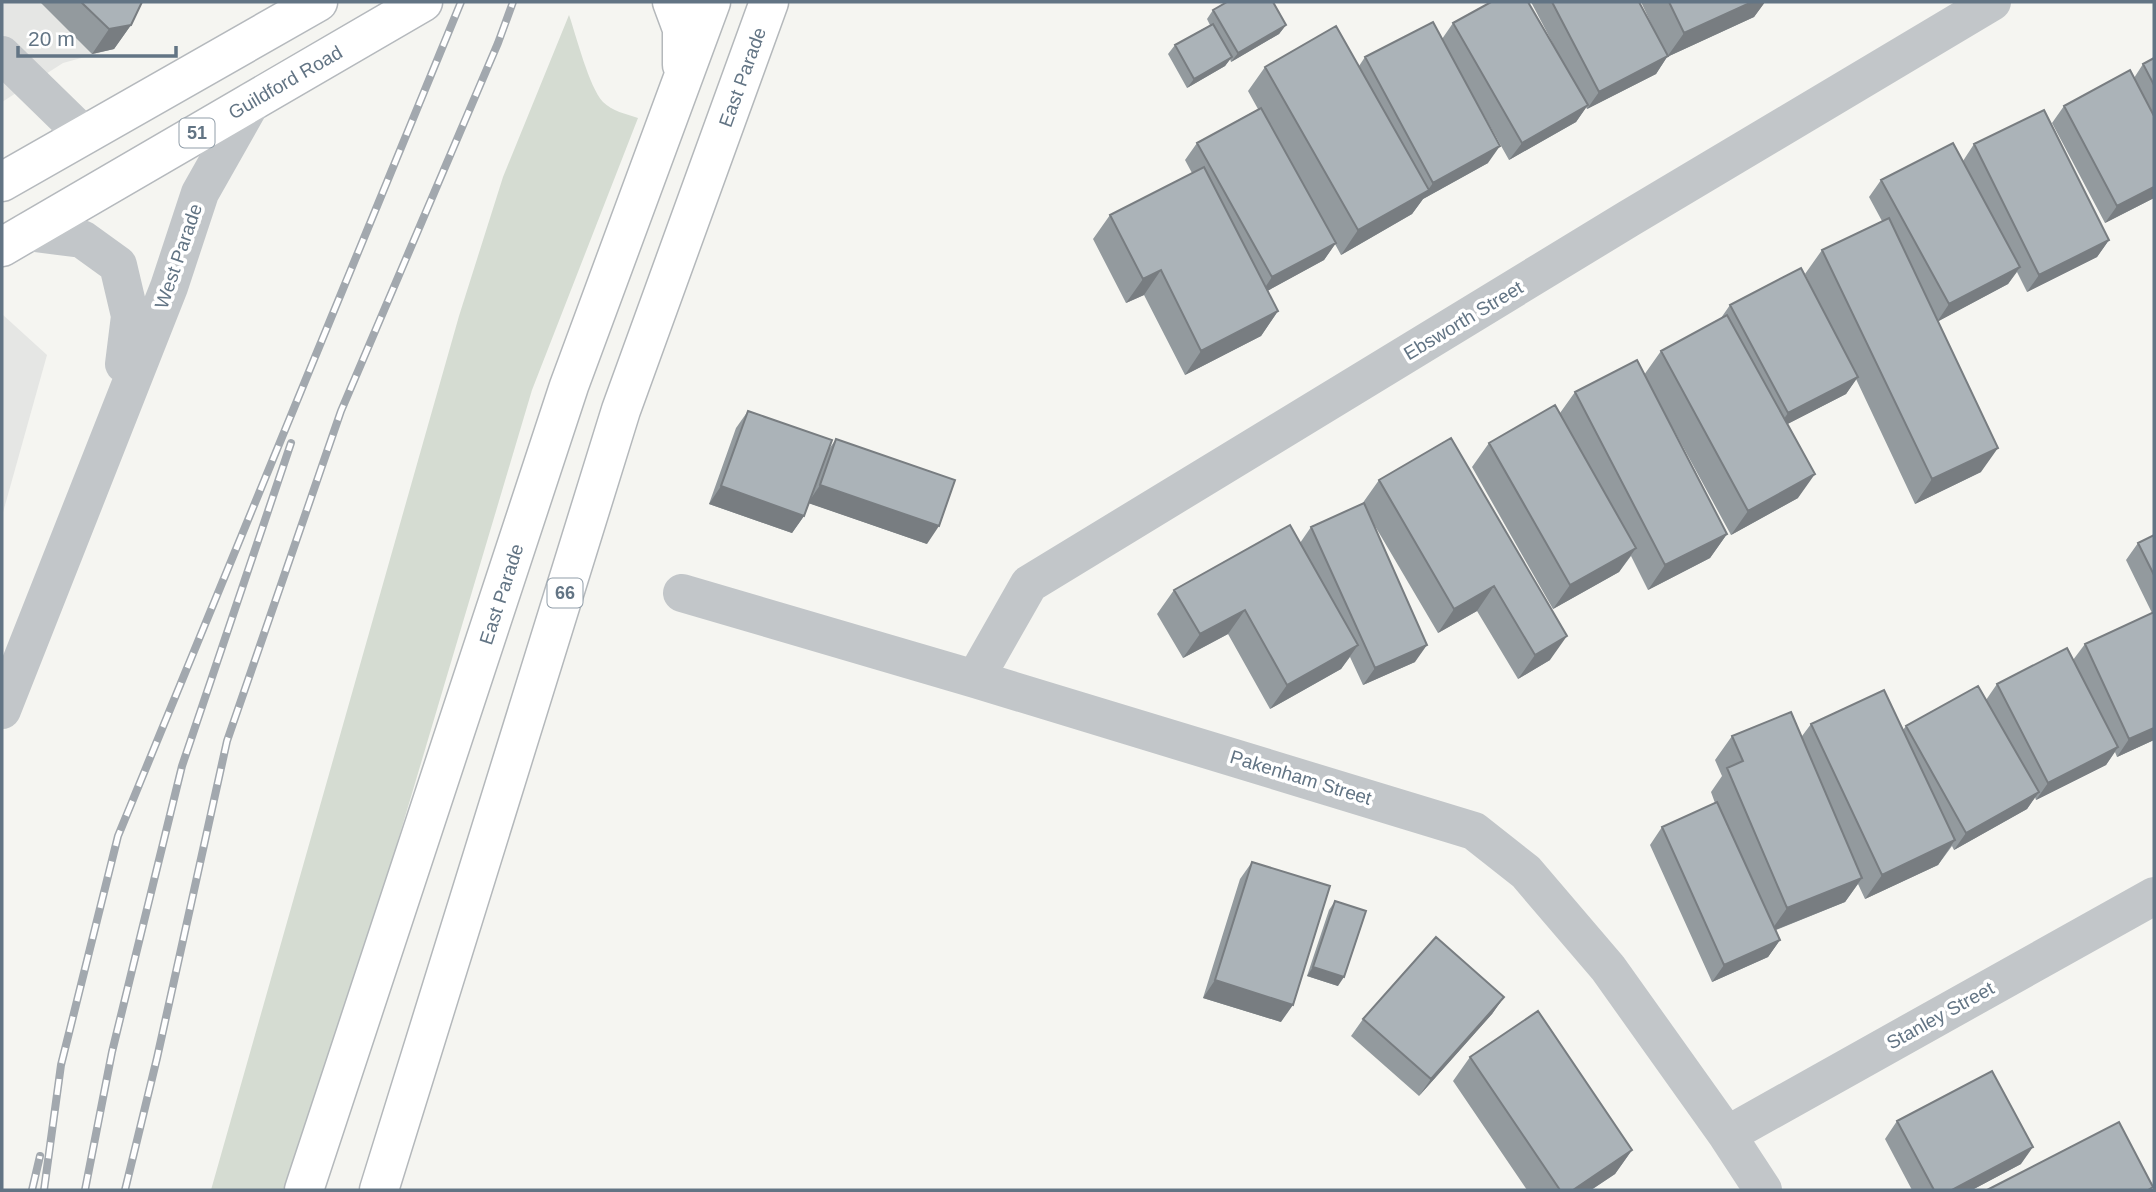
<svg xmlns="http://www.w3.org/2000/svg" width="2156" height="1192" font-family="Arial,sans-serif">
	<rect width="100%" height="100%" fill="#f5f5f1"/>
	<path fill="#e5e6e4" d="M2 2H136L114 49 63 63 2 102Z
		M3 315 47 355 2 516V316Z"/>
	<path fill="#d5dcd2" d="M569 15C576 35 589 87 603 102 612 111 626 114 638 118L532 390 294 1190H211L459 316 503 177Z"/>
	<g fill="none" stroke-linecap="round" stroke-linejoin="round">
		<defs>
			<path id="primary" d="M2 182 318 2
				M2 247 423 2"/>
			<path id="trunk" d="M672 2 682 29V65
				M304 1190 569 386 711 2
				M379 1190 621 410 769 2"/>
		</defs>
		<use href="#primary" stroke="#b5b9bd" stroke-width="41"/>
		<use href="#trunk" stroke="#b4b8bb" stroke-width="41"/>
		<path stroke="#c2c6c9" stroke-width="38" d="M2 55 84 135
			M27 232 82 239 118 265 130 316 124 364
			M682 593 975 679 1474 831 1526 872 1608 968 1727 1135 1763 1190
			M975 679 1029 584 1628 219 1992 2
			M2 710 169 287 200 193 252 101
			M1727 1135 2154 896"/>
		<use href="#primary" stroke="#fff" stroke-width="38"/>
		<use href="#trunk" stroke="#fff" stroke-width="38"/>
		<defs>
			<path id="rail" d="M32 1190 40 1156
				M44 1190 61 1065 118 836 461 2
				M85 1190 112 1052 182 766 291 443
				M125 1190 157 1058 227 741 341 411 498 43 513 2"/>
		</defs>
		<use href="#rail" stroke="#a2a8ae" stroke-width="8"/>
		<use href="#rail" stroke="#fff" stroke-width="5" stroke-dasharray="16" stroke-linecap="butt"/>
	</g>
	<path fill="#939a9e" d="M40 2H142L131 25 114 49 92 54Z
		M1531 2H1639L1657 36 1641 2H1765L1754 17 1667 57 1656 74 1587 109 1586 107 1576 122 1509 160 1472 94 1488 163 1423 199 1412 214 1341 255 1335 244 1324 260 1267 291 1278 311 1261 336 1185 375 1144 295 1126 303 1093 239 1110 215 1192 173 1185 160 1197 143 1258 109 1248 91 1265 67 1359 66 1365 57 1442 39 1453 23 1561 59Z
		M1213 10 1286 25 1279 34 1231 62 1230 59 1225 66 1187 88 1168 54 1175 45 1210 25 1207 19Z
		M2154 58V198L2105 223 2052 123 2064 106 2134 78 2143 64Z
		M1974 144 2109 240 2097 257 2027 292 2017 272 2008 284 1938 321 1981 472 1915 504 1856 379 1846 394 1787 424 1798 498 1731 535 1664 412 1727 534 1710 558 1648 590 1631 556 1619 572 1553 609 1472 467 1489 443 1560 413 1575 392 1644 375 1661 351 1721 318 1730 305 1823 311 1805 274 1822 250 1882 221 1869 197 1881 180 1963 161Z
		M748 411 827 452 836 439 927 544 809 503 804 516 792 533 709 504 736 428Z
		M1451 438 1550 660 1518 679 1477 611 1438 633 1375 526 1415 662 1363 685 1350 657 1341 669 1270 709 1228 634 1183 658 1157 614 1174 590 1300 543 1311 527 1362 504 1379 480Z
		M2154 535V740L2117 757 2115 752 2106 765 2036 800 2035 797 2027 809 1954 850 1952 846 1938 865 1865 899 1858 884 1845 902 1776 930 1780 940 1768 957 1712 982 1650 845 1662 827 1715 803 1711 792 1722 776 1715 760 1732 736H1802L1811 724 1903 730 1906 726 1986 700 1997 684 2073 660 2085 644 2152 613 2126 560 2138 543Z
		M1252 862 1281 1022 1203 998 1240 879Z
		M1335 901 1338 986 1307 976 1329 910Z
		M1504 997 1492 1014 1419 1096 1351 1036 1363 1019Z
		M1470 1057 1632 1150 1615 1174 1591 1190H1527L1453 1081Z
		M1897 1121 2021 1164 1972 1190H1912L1885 1139Z"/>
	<path fill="#787d81" d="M1752 2H1765L1754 17 1667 57 1656 74 1587 109 1599 92 1667 57 1684 33Z
		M131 25 114 49 92 54 109 29Z
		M1286 25 1279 34 1231 62 1238 53Z
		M1232 57 1225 66 1187 88 1194 79Z
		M1588 105 1576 122 1509 160 1522 143Z
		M1500 146 1488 163 1423 199 1412 214 1341 255 1358 230 1428 190 1433 183Z
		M2154 187V198L2105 223 2117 206Z
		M2109 240 2097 257 2027 292 2039 275Z
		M1336 243 1324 260 1260 295 1272 277Z
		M2020 267 2008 284 1937 322 1949 304Z
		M1161 270 1144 295 1126 303 1143 279Z
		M1278 311 1261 336 1185 375 1201 351Z
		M1858 377 1846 394 1776 430 1788 413Z
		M1998 448 1981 472 1915 504 1932 479Z
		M1815 474 1798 498 1731 535 1748 511Z
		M820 485 939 526 927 544 808 503Z
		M721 486 804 516 792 533 709 504Z
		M1727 534 1710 558 1648 590 1665 565Z
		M1636 548 1619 572 1553 609 1570 585Z
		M1494 586 1477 611 1438 633 1454 609Z
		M1245 610 1228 634 1183 658 1200 634Z
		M1567 636 1550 660 1518 679 1535 655Z
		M1358 645 1341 669 1270 709 1287 685Z
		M1427 645 1415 662 1363 685 1375 668Z
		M2154 728V740L2117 757 2129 739Z
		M2118 747 2106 765 2036 800 2048 783Z
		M2039 792 2027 809 1954 850 1966 833Z
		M1955 840 1938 865 1865 899 1882 875Z
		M1862 878 1845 902 1770 932 1787 908Z
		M1780 940 1768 957 1712 982 1724 965Z
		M1313 967 1344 977 1338 986 1307 976Z
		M1215 980 1293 1005 1281 1022 1203 998Z
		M1504 997 1492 1014 1419 1096 1431 1079Z
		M2033 1147 2021 1164 1972 1190H1952Z
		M1632 1150 1615 1174 1591 1190H1573Z"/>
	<path fill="#abb3b8" stroke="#787d81" stroke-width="2" d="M81 2H142L131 25 109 29Z
		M1227 2H1273L1286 25 1238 53 1213 10Z
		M1491 2H1528L1588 105 1522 143 1453 23Z
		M1552 2H1639L1668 56 1599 92Z
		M1669 2H1752L1684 33Z
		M1433 22 1500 146 1433 183 1365 57Z
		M1213 24 1232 57 1194 79 1175 45Z
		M1336 26 1429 190 1358 230 1265 67Z
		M2154 58V85L2143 64Z
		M2130 70 2154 116V187L2117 206 2064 106Z
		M1261 108 1336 243 1272 277 1197 143Z
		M2044 110 2109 240 2039 275 1974 144Z
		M1953 143 2020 267 1949 304 1881 180Z
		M1204 167 1278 311 1201 351 1161 270 1143 279 1110 215Z
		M1889 218 1998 448 1932 479 1822 250Z
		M1801 268 1858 377 1788 413 1730 305Z
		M1727 315 1815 474 1748 511 1661 351Z
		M1637 360 1727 534 1665 565 1575 392Z
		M1555 405 1636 548 1570 585 1489 443Z
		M748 411 832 440 804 516 721 486Z
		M1451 438 1567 636 1535 655 1494 586 1454 609 1379 480Z
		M836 439 955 480 939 526 820 485Z
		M1364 503 1427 645 1375 668 1311 527Z
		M1290 525 1358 645 1287 685 1245 610 1200 634 1174 590Z
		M2154 535V575L2138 543Z
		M2154 612V728L2129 739 2085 644Z
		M2067 648 2118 747 2048 783 1997 684Z
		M1978 686 2039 792 1966 833 1906 726Z
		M1884 690 1955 840 1882 875 1811 724Z
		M1791 712 1862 878 1787 908 1727 768 1743 761 1732 736Z
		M1717 802 1780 940 1724 965 1662 827Z
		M1252 862 1330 886 1293 1005 1215 980Z
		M1335 901 1366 911 1344 977 1313 967Z
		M1436 937 1504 997 1431 1079 1363 1019Z
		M1538 1011 1632 1150 1573 1190H1560L1470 1057Z
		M1992 1071 2033 1147 1952 1190H1934L1897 1121Z
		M2119 1122 2153 1187 2148 1190H1987Z"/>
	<g text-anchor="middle" stroke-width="7" stroke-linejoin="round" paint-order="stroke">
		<g fill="#fff" stroke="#919ea9" stroke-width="2">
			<rect x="179.5" y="118.5" width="35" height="29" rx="5"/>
			<rect x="547.5" y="578.5" width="35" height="29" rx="5"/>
		</g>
		<g font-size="18" font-weight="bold" fill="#627484">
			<text x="197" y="139">51</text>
			<text x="565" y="599">66</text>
		</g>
		<g font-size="19" fill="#627484" stroke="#fff">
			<text transform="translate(742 77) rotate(-70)" y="7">East Parade</text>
			<text transform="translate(285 82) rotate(-30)" y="7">Guildford Road</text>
			<text transform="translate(178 256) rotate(-71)" y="7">West Parade</text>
			<text transform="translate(1463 320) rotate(-31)" y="7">Ebsworth Street</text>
			<text transform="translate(501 594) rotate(-72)" y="7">East Parade</text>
			<text transform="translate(1301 777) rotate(17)" y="7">Pakenham Street</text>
			<text transform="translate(1940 1015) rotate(-29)" y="7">Stanley Street</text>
		</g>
	</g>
	<rect width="2156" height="1192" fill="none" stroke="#627484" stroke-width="7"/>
	<path d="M18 46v10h158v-10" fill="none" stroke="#627484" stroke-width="3.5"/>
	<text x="28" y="46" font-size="21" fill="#627484" stroke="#ffffff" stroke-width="5" paint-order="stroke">20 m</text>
</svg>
